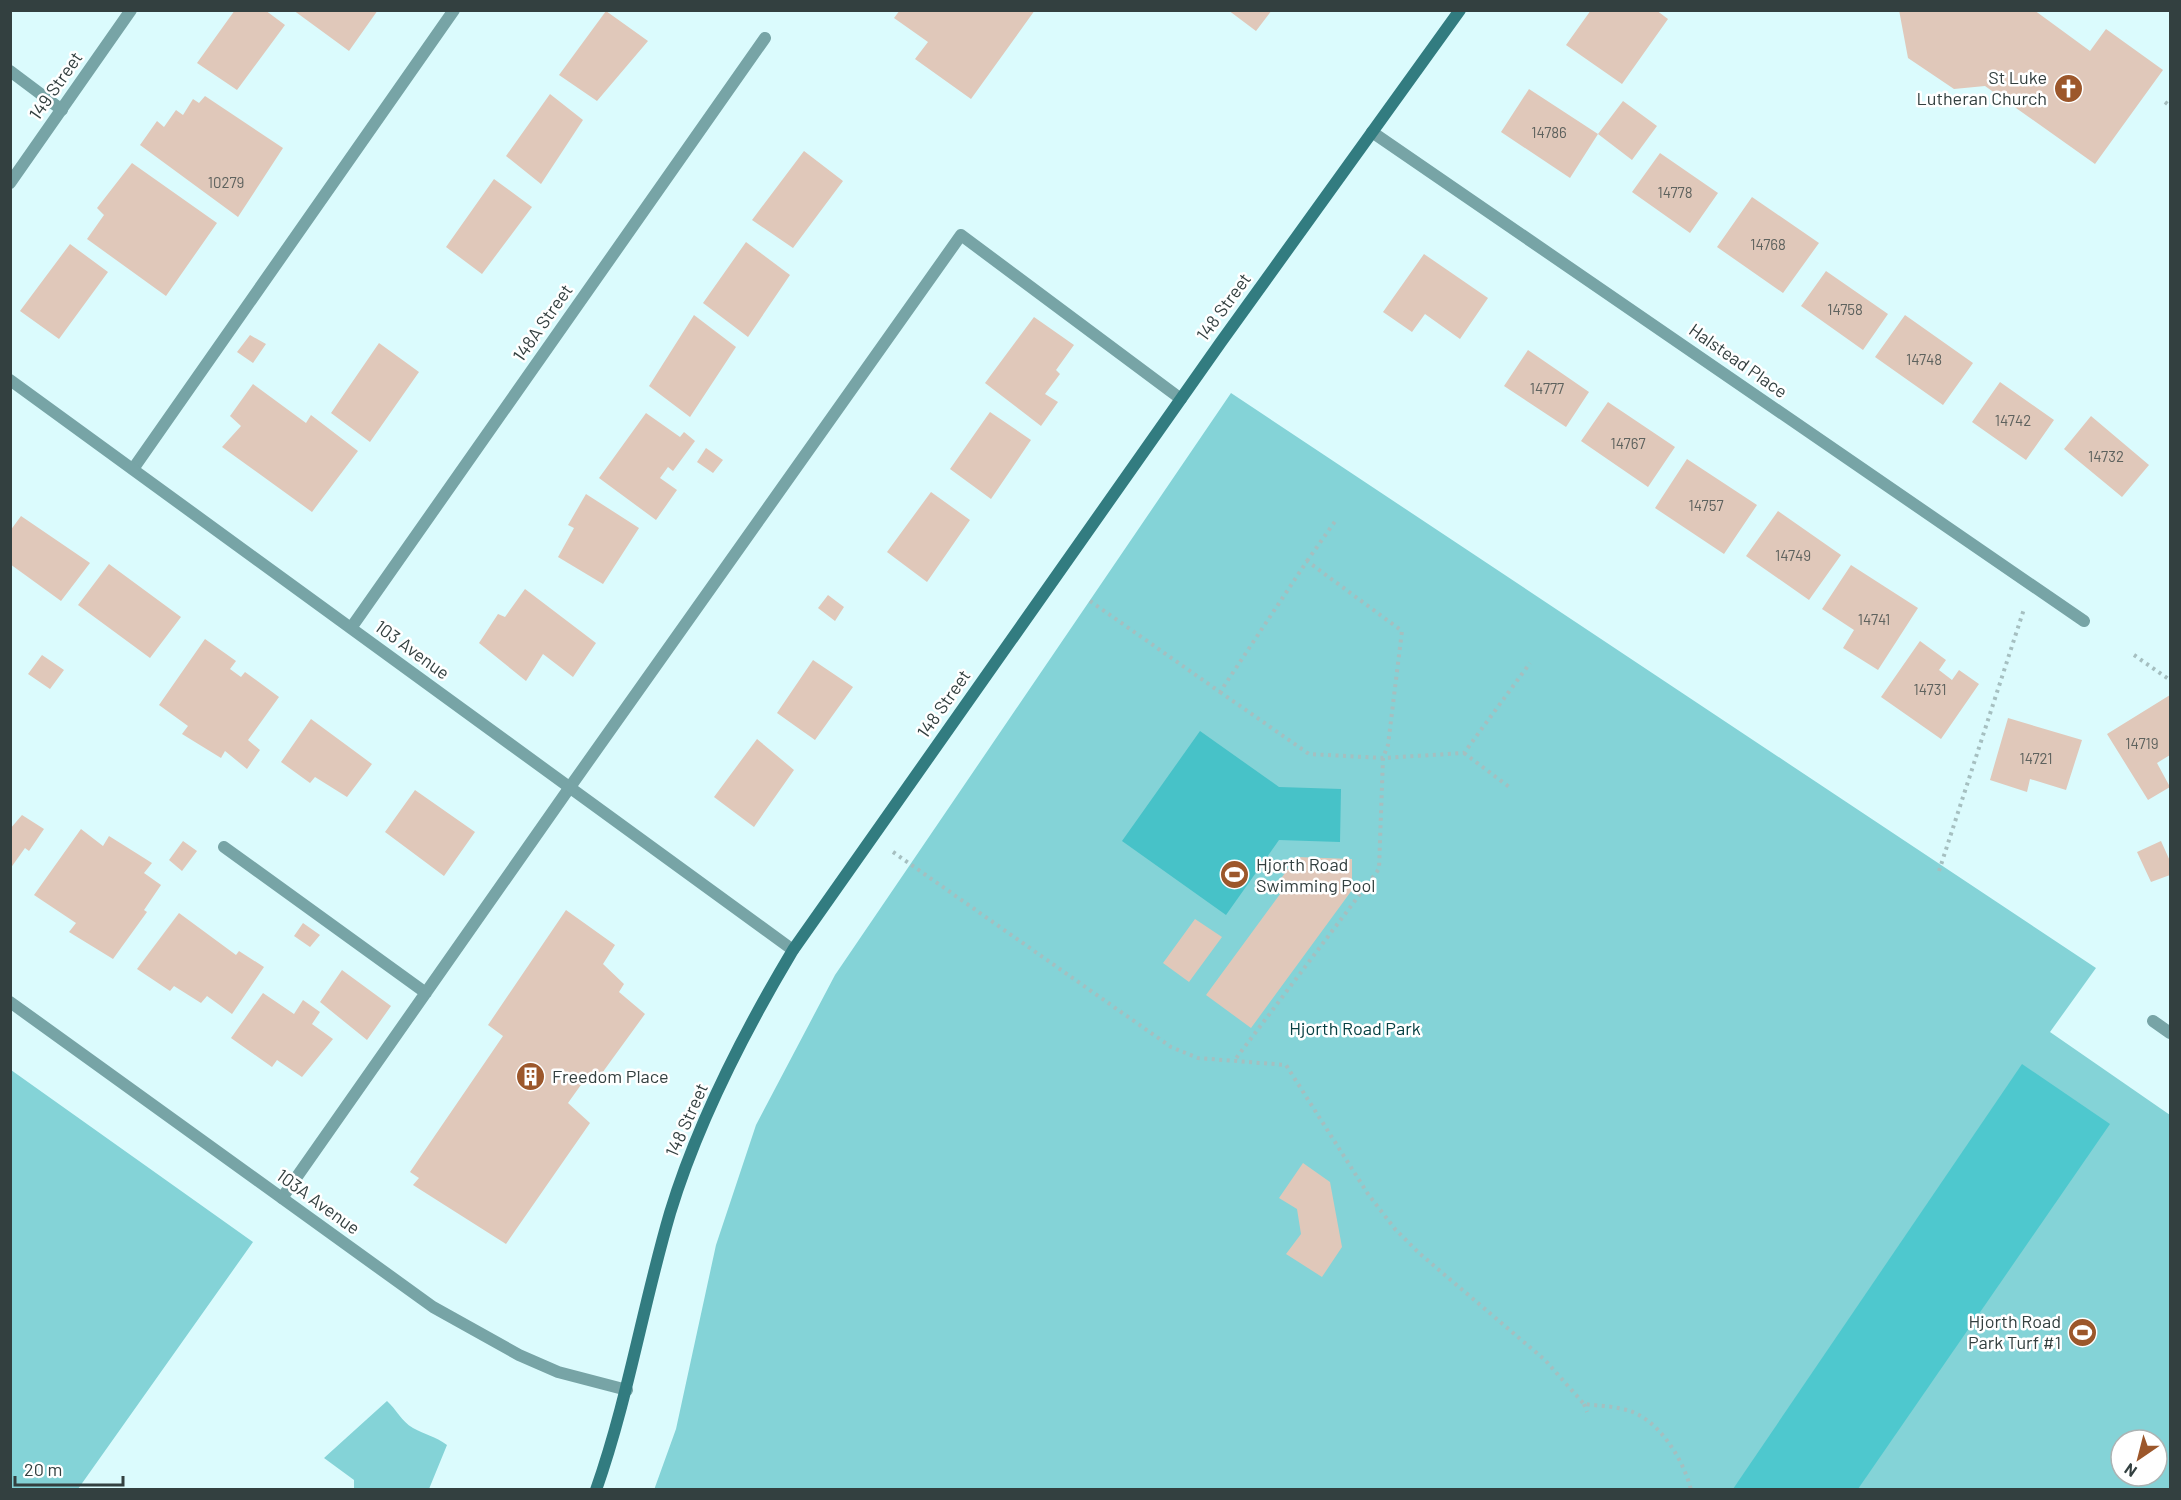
<svg xmlns="http://www.w3.org/2000/svg" width="2181" height="1500" font-family="Barlow,sans-serif">
	<rect width="100%" height="100%" fill="#dbfbfd"/>
	<path fill="#84d3d7" fill-rule="evenodd" d="M1231 393 2096 968 2050 1032 2170 1115V1489L654 1490 676 1429 716 1245 756 1125 835 975ZM2121 1440H2157V1476H2121Z
		M11 1070 253 1242 78 1489H11Z
		M387 1401C397 1410 401 1421 413 1428 425 1435 435 1436 447 1445L429 1489H354V1480L324 1458Z"/>
	<path fill="#4ec8ce" d="M2022 1064 2110 1124 1858 1489H1733Z"/>
	<path fill="#47c2c8" d="M1200 731 1279 787 1341 789 1340 842 1279 840 1226 915 1122 841Z"/>
	<path fill="#e0c8ba" d="M235 10H265L285 25 237 90 197 63Z
		M293 10H378L349 51Z
		M900 10H1035L971 99 915 59 928 42 894 18Z
		M1228 10H1272L1256 31Z
		M1591 10H1656L1668 19 1622 84 1566 45Z
		M1899 10H2034L2090 51 2106 29 2163 70 2095 164 1985 86 1954 89 1908 58Z
		M606 11 648 41 597 101 559 75Z
		M1529 89 1598 134 1570 178 1501 132Z
		M550 94 583 120 541 184 506 156Z
		M205 96 283 148 238 217 140 145 157 121 164 127 176 110 183 115 193 99 199 103Z
		M1623 101 1657 126 1632 160 1598 134Z
		M804 151 843 181 793 248 752 220Z
		M1660 153 1718 193 1690 233 1632 192Z
		M132 163 217 223 166 296 87 239 104 215 97 208Z
		M494 179 532 207 482 274 446 247Z
		M1752 197 1819 243 1783 293 1717 247Z
		M746 242 790 275 748 337 703 303Z
		M70 244 108 272 59 339 20 311Z
		M1424 254 1488 298 1460 339 1425 314 1412 332 1383 312Z
		M1826 271 1888 314 1863 350 1801 306Z
		M694 315 736 347 690 417 649 386Z
		M1905 315 1973 363 1943 405 1875 357Z
		M1034 317 1074 345 1056 370 1060 374 1045 394 1058 402 1041 426 985 383Z
		M250 335 266 344 253 363 237 352Z
		M379 343 419 372 370 442 331 413Z
		M1528 350 1589 392 1566 427 1504 386Z
		M2000 382 2054 420 2026 460 1972 422Z
		M253 384 306 423 311 415 358 451 312 512 222 447 241 426 230 416Z
		M1608 402 1675 447 1648 487 1581 441Z
		M990 412 1031 440 991 499 950 469Z
		M646 413 680 437 684 432 695 441 673 471 668 467 660 478 677 490 656 520 599 478Z
		M2091 416 2149 465 2122 497 2064 449Z
		M706 448 723 460 713 473 697 462Z
		M1687 459 1757 505 1724 554 1655 508Z
		M931 492 970 520 927 582 887 552Z
		M586 494 639 528 603 584 558 557 574 528 568 525Z
		M1778 511 1841 555 1809 600 1746 556Z
		M21 516 90 563 61 601 10 564V531Z
		M109 564 181 617 150 658 78 605Z
		M1851 565 1918 608 1878 670 1843 648 1854 630 1822 609Z
		M525 589 596 643 573 677 543 654 526 681 479 643 498 614 505 617Z
		M828 595 844 607 835 621 818 608Z
		M205 639 236 661 230 669 241 677 245 672 279 697 248 740 260 750 247 769 225 751 221 758 182 734 188 726 159 705Z
		M1920 641 1946 660 1939 670 1952 680 1959 670 1979 684 1941 739 1881 697Z
		M42 655 64 670 50 689 28 674Z
		M813 660 853 687 815 740 777 713Z
		M2170 695V755L2157 763 2170 787 2148 800 2107 734Z
		M2008 718 2082 740 2066 790 2030 779 2027 792 1990 780Z
		M311 719 372 764 347 797 315 777 310 783 281 762Z
		M757 739 794 770 754 827 714 797Z
		M415 790 475 832 444 876 385 832Z
		M22 815 44 829 29 851 25 848 10 869V829Z
		M81 829 103 846 109 836 152 863 144 873 161 885 144 910 147 912 113 959 69 932 76 923 34 895Z
		M183 841 197 851 182 871 169 860Z
		M2161 841 2170 861V875L2151 882 2137 852Z
		M1297 857 1352 859V890L1251 1028 1206 995 1286 886 1279 881Z
		M566 910 615 945 603 964 624 984 619 992 645 1014 597 1080 588 1075 568 1103 590 1123 506 1244 413 1185 419 1178 410 1172 503 1036 488 1025Z
		M179 913 236 955 239 951 264 967 232 1014 207 996 201 1003 174 986 170 991 137 969Z
		M1195 919 1222 937 1189 982 1163 963Z
		M303 923 320 935 310 947 294 936Z
		M342 970 391 1006 367 1040 320 1002Z
		M263 993 294 1014 303 1000 320 1012 312 1024 333 1039 302 1077 277 1060 272 1067 231 1038Z
		M1303 1163 1330 1182 1342 1247 1322 1277 1286 1254 1301 1234 1297 1209 1279 1198Z"/>
	<g fill="none" stroke-linecap="round" stroke-linejoin="round">
		<path stroke="#a5bfc0" stroke-width="4" stroke-dasharray="3 4.5" stroke-linecap="butt" d="M2165 102 2170 106
			M1307 561 1336 520
			M1090 601 1220 692 1307 561 1402 631 1388 745 1383 758 1379 869 1234 1061
			M2134 655 2170 680
			M1220 692 1309 754 1383 758 1464 753 1530 663
			M1464 753 1512 789
			M893 852 1171 1047 1198 1058 1286 1065 1368 1194 1395 1229 1419 1253 1545 1360 1584 1404C1599 1406 1616 1406 1630 1411 1660 1421 1684 1461 1691 1490
			M1939 871 2024 609
			M1584 1404 1587 1412"/>
		<path stroke="#77a4a6" stroke-width="12" d="M10 71 62 110
			M133 469 454 10
			M224 847 426 993
			M282 1198 570 787 961 235 1181 399"/>
		<path stroke="#77a4a6" stroke-width="12" d="M1372 132 2084 621
			M10 183 131 10
			M10 380 793 950
			M351 628 765 38
			M10 1002 433 1307 519 1355 558 1372 627 1390
			M2153 1021 2170 1033"/>
		<path stroke="#327c80" stroke-width="12" d="M596 1490C628 1399 643 1305 670 1213 698 1121 744 1032 793 950L1221 342 1460 10"/>
	</g>
	<defs>
		<symbol id="church-disc" viewBox="-11 -11 22 22"><circle r="9.5" fill="#9c572b" stroke="#fff"/><path d="M-1.2-6h2.4v3.5h3.3v2.4h-3.3V6h-2.4V-.1h-3.3v-2.4h3.3Z" fill="#fff"/></symbol>
		<symbol id="stadium-disc" viewBox="-11 -11 22 22"><circle r="9.5" fill="#9c572b" stroke="#fff"/><path d="M0-5a6.5 5 0 1 0 0 10a6.5 5 0 1 0 0-10ZM-3.5-1.8h7v3.6h-7Z" fill="#fff"/></symbol>
		<symbol id="building-disc" viewBox="-11 -11 22 22"><circle r="9.5" fill="#9c572b" stroke="#fff"/><path d="M-4-6H4V6H1V3H-1V6H-4ZM-2.5-4.3h1.7v1.8h-1.7ZM.8-4.3h1.7v1.8H.8ZM-2.5-1h1.7V.8h-1.7ZM.8-1h1.7V.8H.8Z" fill="#fff"/></symbol>
	</defs>
	<g fill-rule="evenodd">
		<use href="#church-disc" x="2052" y="72" width="33" height="33"/>
		<use href="#stadium-disc" x="1218" y="858" width="33" height="33"/>
		<use href="#building-disc" x="514" y="1060" width="33" height="33"/>
		<use href="#stadium-disc" x="2066" y="1316" width="33" height="33"/>
	</g>
	<g text-anchor="middle" stroke-width="5" stroke-linejoin="round" paint-order="stroke">
		<g font-size="15" fill="#5e625e">
			<text x="1549" y="138">14786</text>
			<text x="226" y="188">10279</text>
			<text x="1675" y="198">14778</text>
			<text x="1768" y="250">14768</text>
			<text x="1845" y="315">14758</text>
			<text x="1924" y="365">14748</text>
			<text x="1547" y="394">14777</text>
			<text x="2013" y="426">14742</text>
			<text x="1628" y="449">14767</text>
			<text x="2106" y="462">14732</text>
			<text x="1706" y="511">14757</text>
			<text x="1793" y="561">14749</text>
			<text x="1874" y="625">14741</text>
			<text x="1930" y="695">14731</text>
			<text x="2142" y="749">14719</text>
			<text x="2036" y="764">14721</text>
		</g>
		<g font-size="18" fill="#334040" stroke="#fff" text-anchor="end">
			<text x="2047" y="84">St Luke<tspan x="2047" dy="21">Lutheran Church</tspan></text>
			<text x="1256" y="871" text-anchor="start">Hjorth Road<tspan x="1256" dy="21">Swimming Pool</tspan></text>
			<text x="552" y="1083" text-anchor="start">Freedom Place</text>
			<text x="2061" y="1328">Hjorth Road<tspan x="2061" dy="21">Park Turf #1</tspan></text>
		</g>
		<g font-size="18" fill="#334040" stroke="#fff">
			<text transform="translate(56 86) rotate(-55)" y="6">149 Street</text>
			<text transform="translate(1224 307) rotate(-54)" y="6">148 Street</text>
			<text transform="translate(543 323) rotate(-55)" y="6">148A Street</text>
			<text transform="translate(1738 361) rotate(35)" y="6">Halstead Place</text>
			<text transform="translate(412 650) rotate(36)" y="6">103 Avenue</text>
			<text transform="translate(944 704) rotate(-55)" y="6">148 Street</text>
			<text transform="translate(687 1120) rotate(-66)" y="6">148 Street</text>
			<text transform="translate(318 1202) rotate(36)" y="6">103A Avenue</text>
		</g>
		<g font-size="18" fill="#064043" stroke="#fff">
			<text x="1355" y="1035">Hjorth Road Park</text>
		</g>
	</g>
	<rect width="2181" height="1500" fill="none" stroke="#334040" stroke-width="24"/>
	<g transform="translate(2139 1458) rotate(215)"><circle r="28" fill="#ffffff" stroke="#adb3b3" stroke-width="1.5"/>
	<path d="M0-4.5L10 22L0 15L-10 22Z" fill="#9c572b"/>
	<text y="-9" font-size="16" font-weight="bold" text-anchor="middle" fill="#334040">N</text>
	</g>
	<path d="M15 1476v9h108v-9" fill="none" stroke="#334040" stroke-width="3"/>
	<text x="24" y="1476" font-size="18" fill="#334040" stroke="#ffffff" stroke-width="4.5" paint-order="stroke">20 m</text>
</svg>
